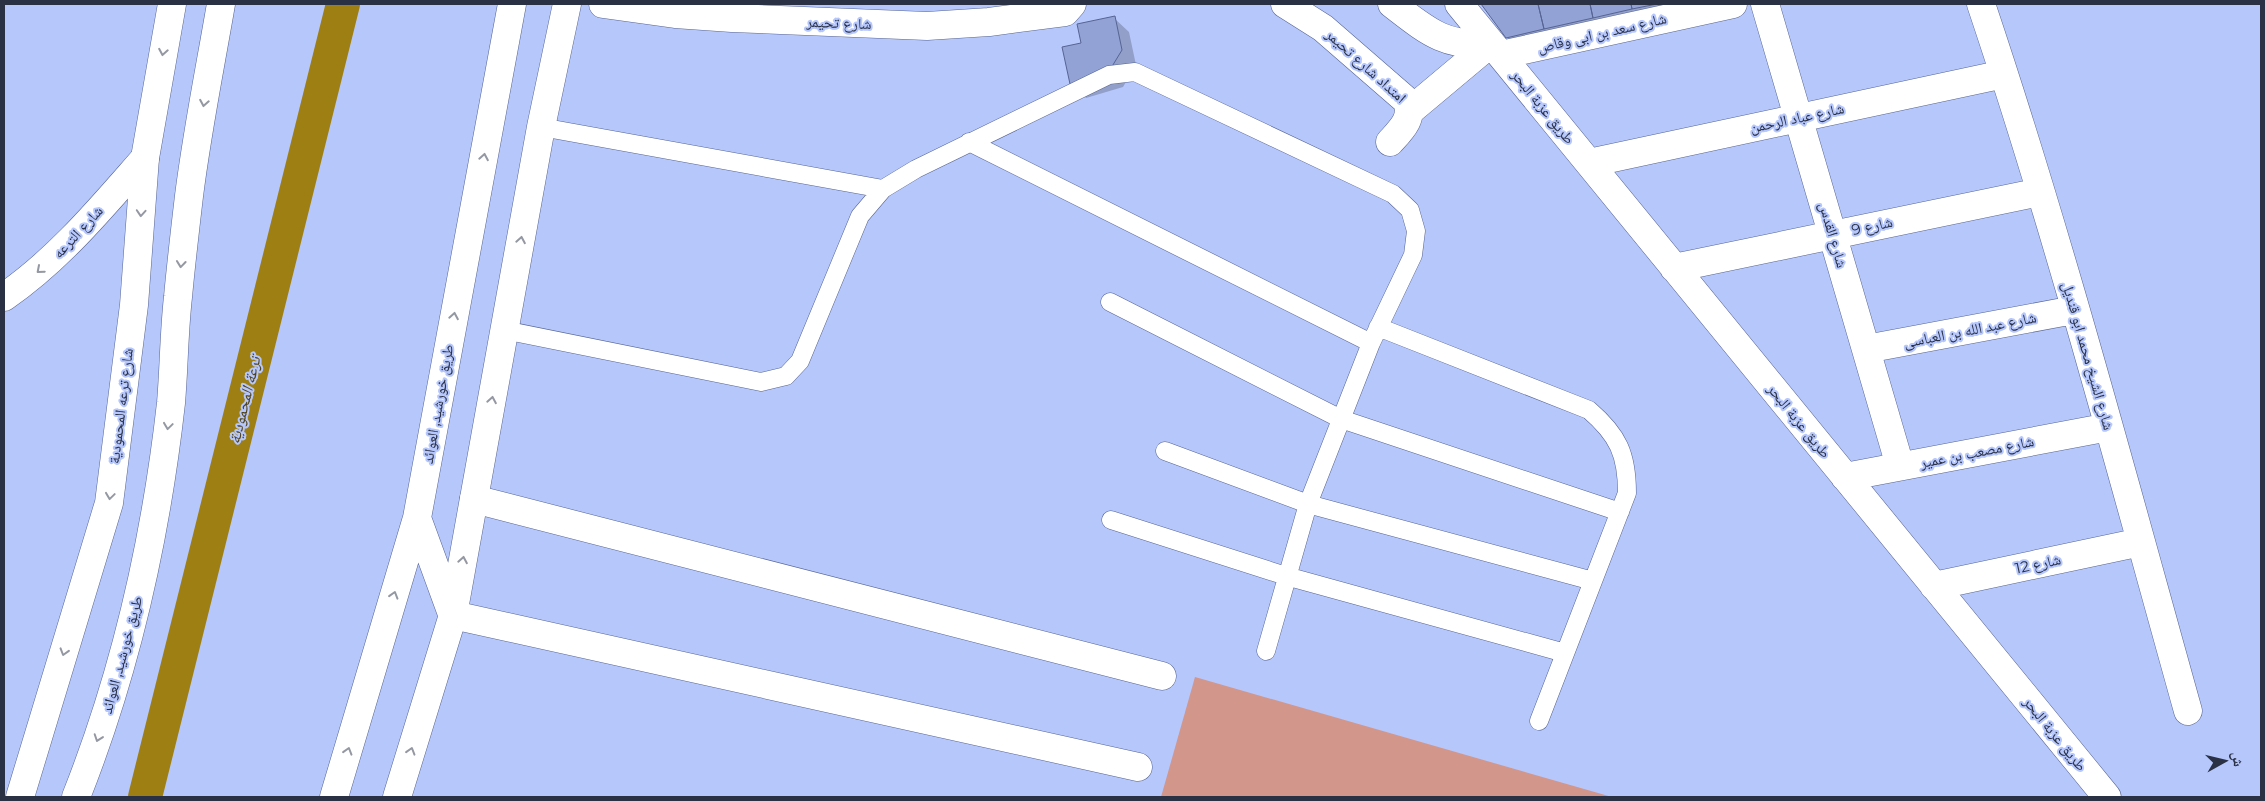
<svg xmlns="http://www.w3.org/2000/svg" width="2265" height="801" font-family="Montserrat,'Noto Naskh Arabic',sans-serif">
	<rect width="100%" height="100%" fill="#b6c7fc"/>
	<path fill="#d2968b" d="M1195 677 1612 797H1161Z"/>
	<path fill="#0003" d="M1483 4H1739L1522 52 1507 37Z
		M1114 18 1129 32 1136 65 1123 87 1086 98 1072 83 1083 44Z"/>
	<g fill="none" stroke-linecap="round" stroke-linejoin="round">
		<path stroke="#9d7f14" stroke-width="34" d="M145 797 343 4"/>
	</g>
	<path fill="#92a2d5" stroke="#566493" d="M1481 4H1538L1544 29 1506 38Z
		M1538 4H1590L1593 18 1544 29Z
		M1590 4H1631L1632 9 1593 18Z
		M1631 4H1657L1632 9Z
		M1115 16 1122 50 1108 73 1070 84 1062 47 1081 43 1077 24Z"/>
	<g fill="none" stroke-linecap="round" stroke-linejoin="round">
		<defs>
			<path id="service" d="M541 127 883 189
				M969 142 1371 343
				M1110 302 1341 419 1620 512
				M1378 327 1589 410C1618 435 1627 454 1627 493L1539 721
				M504 330 761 382 786 376 800 361 860 216 883 189 916 169 1109 75 1135 72 1393 194 1410 210 1416 231 1413 255 1371 343 1308 504 1266 651
				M1165 451 1308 504 1593 581
				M1111 520 1286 576 1565 653"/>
			<path id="minor" d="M603 4 675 14 732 18 927 26 989 22 1065 12 1072 4
				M1285 4 1323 28 1407 101C1414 118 1401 130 1390 142
				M1392 4C1426 30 1445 48 1491 43
				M1459 4 2107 797
				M1765 4 1900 466
				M1981 4C2059 236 2122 475 2188 711
				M1501 55 1733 4
				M1411 110 1491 43
				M1589 163 2004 74
				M1674 268 2040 192
				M4 297C59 259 101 208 145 158
				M1866 349 2074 310
				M1845 477 2109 427
				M474 499 1162 676
				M1934 586 2141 542
				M453 615 1138 767"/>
			<path id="tertiary" d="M20 797 109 503 134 305 145 158 172 4"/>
			<path id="secondary" d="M417 518 452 614
				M76 797C126 671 156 537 171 403 174 368 174 332 178 297 181 264 185 230 189 196 197 132 210 68 221 4
				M334 797 417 518 512 4
				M397 797 453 615 541 127 567 4"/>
		</defs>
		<use href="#service" stroke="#566493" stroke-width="19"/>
		<use href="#minor" stroke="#566493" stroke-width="29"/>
		<use href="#tertiary" stroke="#566493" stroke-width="29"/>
		<use href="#secondary" stroke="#566493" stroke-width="29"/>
		<use href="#service" stroke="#fff" stroke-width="18"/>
		<use href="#minor" stroke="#fff" stroke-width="28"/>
		<use href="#tertiary" stroke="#fff" stroke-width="28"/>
		<use href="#secondary" stroke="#fff" stroke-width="28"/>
	</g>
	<defs><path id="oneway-chevron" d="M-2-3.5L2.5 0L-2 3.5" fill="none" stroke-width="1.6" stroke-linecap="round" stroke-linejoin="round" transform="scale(1.25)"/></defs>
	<g stroke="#9498a2">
		<use href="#oneway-chevron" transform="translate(163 52) rotate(100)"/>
		<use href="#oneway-chevron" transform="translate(204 103) rotate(100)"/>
		<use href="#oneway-chevron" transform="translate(484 157) rotate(-80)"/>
		<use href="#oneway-chevron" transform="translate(141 213) rotate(94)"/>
		<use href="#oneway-chevron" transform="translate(521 240) rotate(-80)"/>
		<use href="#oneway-chevron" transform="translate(181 264) rotate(96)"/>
		<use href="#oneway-chevron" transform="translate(40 270) rotate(139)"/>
		<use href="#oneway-chevron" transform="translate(454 316) rotate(-80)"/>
		<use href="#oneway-chevron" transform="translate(492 400) rotate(-80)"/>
		<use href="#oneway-chevron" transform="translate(168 426) rotate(98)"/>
		<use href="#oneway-chevron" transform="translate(110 496) rotate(98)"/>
		<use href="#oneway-chevron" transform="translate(463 560) rotate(-80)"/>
		<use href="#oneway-chevron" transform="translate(394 595) rotate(-73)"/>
		<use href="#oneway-chevron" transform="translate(64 652) rotate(107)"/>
		<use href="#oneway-chevron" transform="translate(98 738) rotate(109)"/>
		<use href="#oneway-chevron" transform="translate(348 751) rotate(-73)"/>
		<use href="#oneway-chevron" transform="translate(411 751) rotate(-73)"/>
	</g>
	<g text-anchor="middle" stroke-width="4" stroke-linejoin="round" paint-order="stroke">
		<g font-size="15" fill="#2a3145" stroke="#b6c7fc">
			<text transform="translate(839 23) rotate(2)" y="5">شارع تحيمر</text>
			<text transform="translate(1602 33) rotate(-13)" y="5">شارع سعد بن ابى وقاص</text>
			<text transform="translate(1366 66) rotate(42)" y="5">امتداد شارع تحيمر</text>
			<text transform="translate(1543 107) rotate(51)" y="5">طريق عزبة البحر</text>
			<text transform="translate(1797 118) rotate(-12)" y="5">شارع عباد الرحمن</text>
			<text transform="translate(1872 226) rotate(-12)" y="5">شارع 9</text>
			<text transform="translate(78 232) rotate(-47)" y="5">شارع الترعه</text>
			<text transform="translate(1833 235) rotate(74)" y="5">شارع القدس</text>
			<text transform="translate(1970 330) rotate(-11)" y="5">شارع عبد الله بن العباسى</text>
			<text transform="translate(2088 356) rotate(74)" y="5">شارع الشيخ محمد ابو قنديل</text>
			<text transform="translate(438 404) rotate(-80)" y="5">طريق خورشيد, العوائد</text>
			<text transform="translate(121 406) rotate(-83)" y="5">شارع ترعه المحمودية</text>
			<text transform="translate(1799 421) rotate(51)" y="5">طريق عزبة البحر</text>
			<text transform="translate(1977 452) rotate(-11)" y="5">شارع مصعب بن عمير</text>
			<text transform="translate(2038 564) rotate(-12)" y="5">شارع 12</text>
			<text transform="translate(122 655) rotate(-75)" y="5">طريق خورشيد, العوائد</text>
			<text transform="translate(2055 734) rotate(51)" y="5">طريق عزبة البحر</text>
		</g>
		<g font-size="16" font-style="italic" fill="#51441c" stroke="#b6c7fc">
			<text transform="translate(244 400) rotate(-76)" y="6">ترعة المحمودية</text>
		</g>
	</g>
	<rect width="2265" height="801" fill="none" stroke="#2a3145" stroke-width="10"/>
	<g transform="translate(2225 761) rotate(82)" stroke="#b6c7fc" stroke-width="4" paint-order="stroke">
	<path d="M0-4L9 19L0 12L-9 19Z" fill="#2a3145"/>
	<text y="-8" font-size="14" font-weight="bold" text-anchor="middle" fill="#2a3145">ش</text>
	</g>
</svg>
